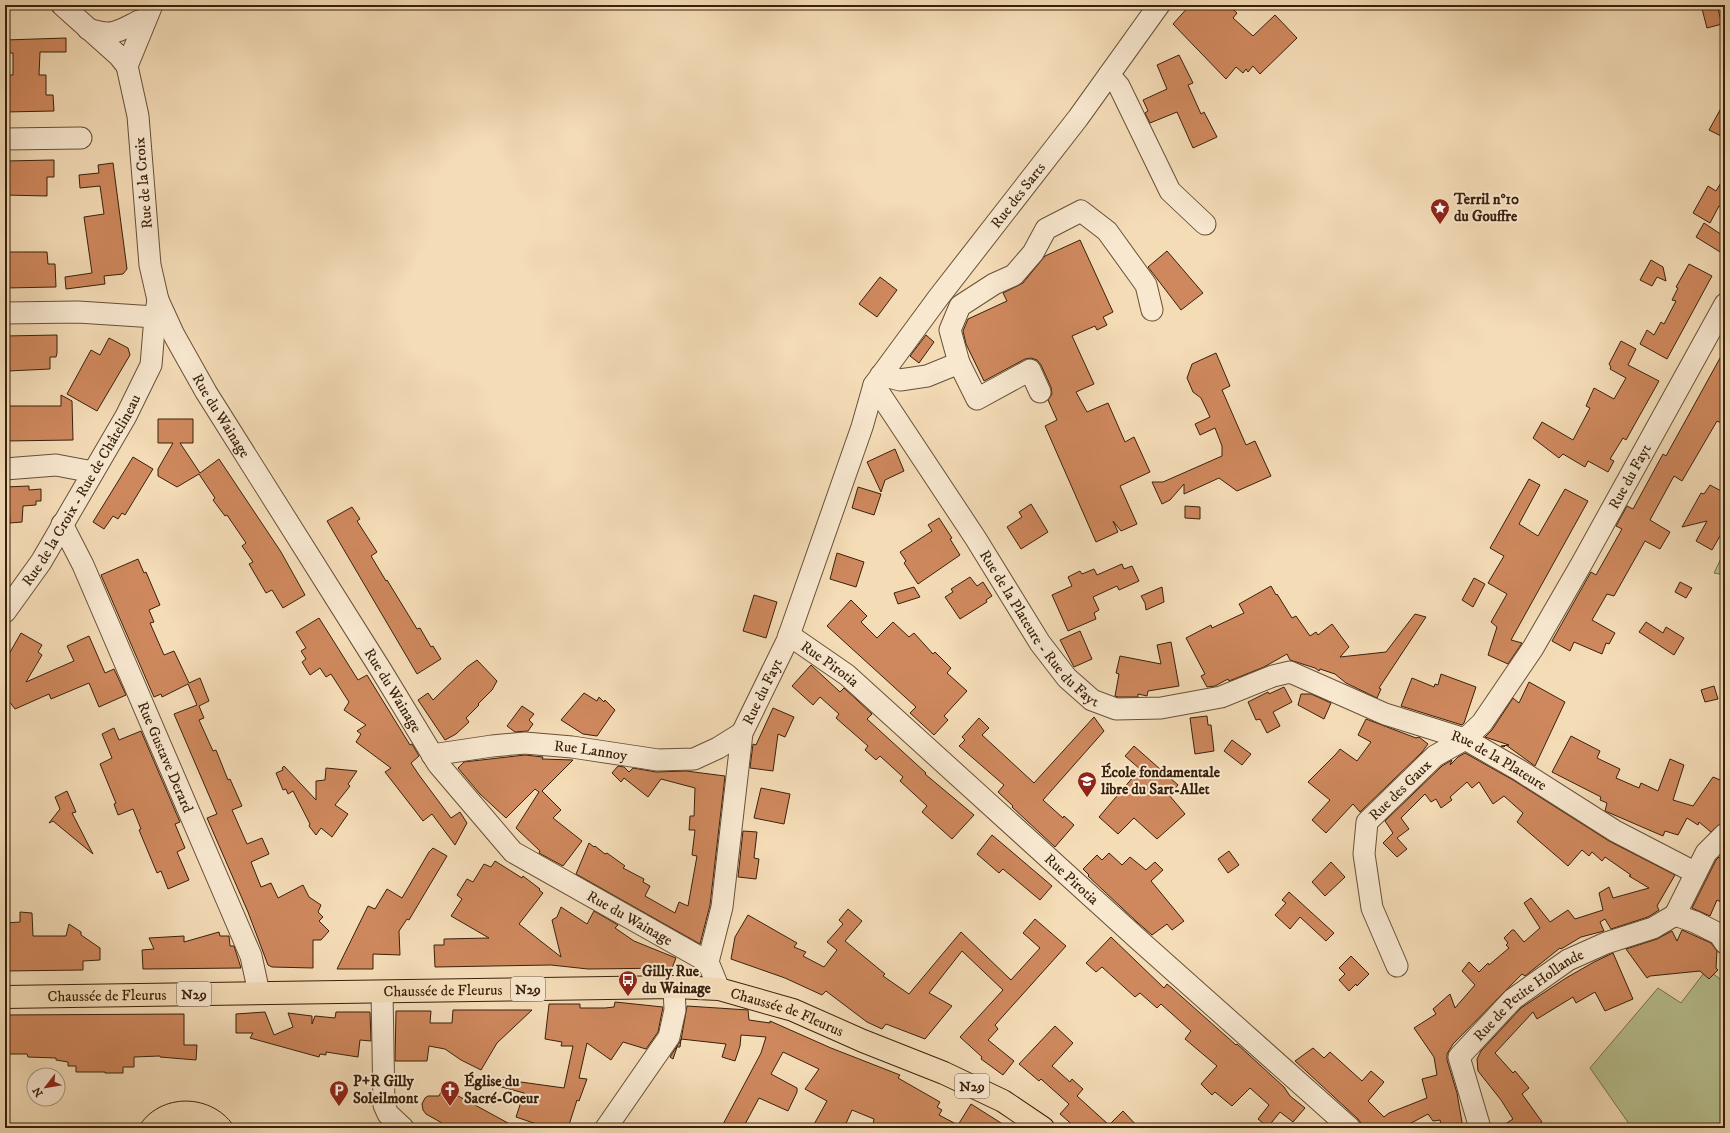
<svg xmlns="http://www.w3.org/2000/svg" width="1730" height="1133" font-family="'IM FELL DW Pica',serif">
	<rect width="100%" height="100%" fill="#f4dcb7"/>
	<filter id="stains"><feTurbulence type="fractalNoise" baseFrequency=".005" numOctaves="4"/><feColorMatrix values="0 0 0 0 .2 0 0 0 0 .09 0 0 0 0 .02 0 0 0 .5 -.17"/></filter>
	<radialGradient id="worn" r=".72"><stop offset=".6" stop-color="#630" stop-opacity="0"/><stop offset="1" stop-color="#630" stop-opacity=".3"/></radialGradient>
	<path fill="#b8c191" stroke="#78714e" d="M1725 550V575L1714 573Z
		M1707 969 1725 983V1128H1632L1590 1068 1658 988 1681 1003Z"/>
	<path fill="#cf885d" stroke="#39210b" d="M1190 5H1228L1237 13 1233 18 1253 36 1275 15 1297 38 1260 74 1253 66 1248 72 1246 69 1243 73 1236 67 1226 79 1173 24Z
		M1701 5H1717L1722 24 1707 28Z
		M66 38V52H40L39 75H46V95H53L54 111 5 112 7 75H13V53H5V40Z
		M1179 55 1193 83 1188 85 1201 114 1204 112 1217 137 1193 148 1177 112 1150 123 1145 113 1148 111 1143 100 1167 89 1157 65Z
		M1725 101V138L1709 130Z
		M54 160V177H47V196L5 195V161Z
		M113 163 127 269 123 274 104 276 105 284 66 289 65 277 92 273 84 217 104 214 100 186 80 188 79 175 99 173 98 165Z
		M1725 176V209L1719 206 1710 223 1693 213 1708 186 1716 191Z
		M1704 223 1725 237V255L1696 237Z
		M1080 240 1113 312 1103 317 1107 325 1097 330 1095 326 1072 336 1094 384 1076 392 1087 412 1108 403 1125 442 1134 437 1150 472 1120 486 1137 524 1121 531 1113 521 1118 532 1096 542 1045 426 1057 420 1048 400 1052 394 1051 387 1041 365 1037 360 1031 358 1025 359 984 381 966 344 963 331 968 319 1007 301 1003 293 1023 283 1045 256Z
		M1167 251 1203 293 1181 310 1148 267Z
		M5 252H47L48 264H55L56 287 5 288Z
		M1651 260 1663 267 1666 281 1657 277 1652 286 1640 280Z
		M1689 264 1712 276 1667 359 1640 344 1647 330 1654 335 1661 322 1664 324 1676 301 1672 300 1678 288 1676 287Z
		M880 277 897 290 877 317 859 304Z
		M57 335V353L56 357H50V369L8 371V359H5V336Z
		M926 335 934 342 919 363 910 356Z
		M109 338 128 348 130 355 97 411 67 394 91 350 100 355Z
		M1621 341 1636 349 1628 365 1659 381 1626 440 1623 438 1610 459 1614 461 1608 472 1588 461 1585 467 1563 454 1559 458 1533 438 1542 422 1573 440 1590 408 1586 406 1594 388 1614 399 1626 378 1610 369 1611 367 1609 364Z
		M1725 349V425L1717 421 1682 481 1674 476 1650 520 1670 532 1660 549 1645 541 1614 596 1607 594 1592 620 1615 633 1609 644 1606 643 1602 654 1574 642 1570 651 1552 641 1591 572 1596 575 1622 529 1616 526 1627 506 1633 509 1663 454 1666 456Z
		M1216 353 1230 386 1222 390 1246 445 1255 441 1271 476 1237 491 1219 478 1184 494V484L1170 500 1162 504 1152 482H1163L1222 456V446L1215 428 1200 435 1195 424 1210 417 1201 398 1193 392 1187 378 1192 364Z
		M61 395 72 401 73 440 5 441 6 406H61Z
		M158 419H193V443H180L200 473 219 459 281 552 305 595 283 608 272 590 266 593 249 564 253 562 242 546 246 543 227 515 225 516 213 500 215 498 199 474 177 487 158 476V469L173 443H158Z
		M895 449 904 471 885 480 881 492 867 462Z
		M133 457 153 469 125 515 122 513 118 519 113 516 104 529 93 522Z
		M1529 479 1540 485 1519 524 1538 536 1565 489 1588 501 1511 640 1522 643 1508 664 1488 655 1497 627 1491 622 1507 594 1488 583 1504 556 1490 548Z
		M1710 485 1725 493V527L1712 550 1696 541 1707 521 1682 527 1701 493 1704 494Z
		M29 486V490L41 489V501H36V505L23 506 22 522 10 523 9 502 5 503V487Z
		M858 487 881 494 874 515 852 508Z
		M1031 504 1048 532 1021 549 1007 527 1022 517 1019 512Z
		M1185 506 1200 507V519L1185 518Z
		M352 507 360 519 357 521 377 552 371 556 386 581 387 580 417 629 420 628 431 647 433 646 441 659 417 674 327 521Z
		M939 518 952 538 950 539 960 555 918 584 904 563 906 561 900 552 932 531 928 525Z
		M837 553 864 562 856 587 830 579Z
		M138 559 144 573 146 572 160 605 149 610 154 622 150 623 164 655 174 651 189 683 200 678 209 701 199 706 204 718 199 720 213 751 216 750 228 780 230 779 242 806 232 810 247 844 262 838 269 854 251 862 261 887 271 883 278 898 303 885 309 897 321 905 318 912 323 917 319 921 329 931 321 940H313V968L272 967 268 965 248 912 207 818 217 814 174 714 197 705 188 684 162 697 161 694 154 697 101 575Z
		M1122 564 1124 569 1132 566 1139 581 1119 590 1117 586 1093 597 1099 610 1094 613 1096 619 1068 631 1052 595 1072 586 1068 577 1080 571 1082 574 1094 569 1097 575Z
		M970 577 977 586 983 582 992 596 986 600 987 602 960 619 945 597 953 592 951 589Z
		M1474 578 1485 584 1473 607 1462 600Z
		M1680 582 1692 588 1686 598 1675 592Z
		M1271 586 1276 595 1277 594 1292 618 1296 616 1310 636 1316 632 1318 635 1332 624 1349 647 1340 657 1386 652 1415 614 1426 617 1379 688 1381 689 1377 698 1346 683 1335 674 1320 669 1319 671 1315 668 1290 660 1287 654 1264 667 1229 681 1228 679 1215 686 1207 687 1201 676 1205 674 1186 638 1211 625 1212 628 1244 613 1239 604Z
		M914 587 920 597 898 604 894 593Z
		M1162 587 1164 602 1146 610 1145 603 1141 596Z
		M754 595 777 602 766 638 743 631Z
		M851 600 867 616 861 622 877 638 893 622 909 637 914 633 933 654 935 652 951 668 947 673 967 691 944 716 948 720 934 735 910 713 916 707 827 626Z
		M319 618 358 680 367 675 410 745 412 744 419 756 411 763 419 775 451 818 460 812 467 823 455 845 432 814 423 821 385 772 391 768 356 742 361 734 357 731 366 725 344 710 349 702 331 674 326 677 320 668 310 675 302 662 306 659 301 651 306 648 296 632Z
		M1646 622 1663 633 1666 627 1684 638 1674 655 1639 632Z
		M1080 631 1092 659 1074 667 1060 640Z
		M21 633 42 645 38 652 42 655 26 682 74 661 67 646 89 636 105 673 114 669 126 695 99 707 89 683 51 699 49 694 15 709 5 696V661Z
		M1171 642 1179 686 1148 691 1147 696 1138 694V697H1118L1115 696 1119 674 1116 673 1120 656 1161 664 1157 645Z
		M477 660 497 681 492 690 478 704 479 705 466 718 469 722 456 734 445 740 418 700 428 693 433 700 467 667Z
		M811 665 840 692 844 688 872 714 867 719 926 773 925 774 974 815 952 839 922 812 927 806 900 781 903 777 880 756 876 760 865 750 868 746 836 718 839 714 820 697 813 705 792 686Z
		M1441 674 1476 687 1464 723 1462 725 1401 706 1412 678 1434 687 1435 684 1438 685Z
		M1529 682 1565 702 1535 766 1506 745 1504 747 1501 746 1509 745 1485 737 1492 730 1513 698 1519 703Z
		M1714 686 1718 699 1705 702 1701 690Z
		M1284 687 1292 702 1273 712 1280 726 1267 733 1260 719 1256 720 1248 702 1268 692 1269 694Z
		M584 693 597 701 599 697 604 702 605 700 615 710 597 736 583 734 561 720Z
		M1301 694H1311L1331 703 1324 719 1298 705Z
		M522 706 534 714 529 720 533 724 528 731 515 732 507 726Z
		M773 708 794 717 785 737 778 734 773 771 750 768 753 744 756 745Z
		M1207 716 1208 725H1211L1214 751 1195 754 1190 718Z
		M1094 717 1104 731 1043 800 1063 818 1064 816 1074 825 1055 847 1012 807 1013 806 998 792 1004 785 959 746 965 740 962 737 979 718 989 728 982 735 1034 783Z
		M1366 719 1416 738 1419 737 1428 744 1422 752 1360 812 1353 804 1326 833 1312 820 1330 800 1308 782 1336 754 1340 749 1357 761 1371 742 1358 735Z
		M114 728 119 740 141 731 180 822 175 824 185 848 177 852 189 880 168 889 161 871 157 873 139 830 141 829 133 809 118 815 114 804 116 803 100 764 112 758 102 734Z
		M1571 736 1600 751 1597 758 1620 769 1616 778 1639 788 1641 783 1658 791 1670 759 1684 765 1673 800 1693 806 1713 777 1725 782V820L1711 832 1699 822 1698 825 1687 818 1678 835 1665 831 1663 836 1605 811 1607 803 1600 800 1601 797 1552 772Z
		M1232 740 1251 754 1242 765 1224 751Z
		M1134 746 1178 785 1169 795 1185 814 1157 839 1134 818 1118 834 1099 817 1140 769 1125 756Z
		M1465 753 1513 780 1609 841 1675 875 1657 906 1659 910 1648 917 1611 929 1605 919 1600 922 1604 931 1581 937 1561 949 1560 948 1525 976 1522 974 1453 1044 1447 1054V1060L1457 1093 1463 1128H1442L1440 1120 1433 1121 1428 1114 1402 1128H1365L1358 1119 1295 1061 1313 1048 1324 1058 1330 1052 1362 1081 1371 1071 1384 1082 1368 1101 1384 1117 1389 1113 1427 1098 1422 1079 1437 1075 1434 1057 1414 1028 1436 1014 1433 1009 1450 994 1455 1008 1475 985 1462 971 1469 962 1479 972 1488 963 1489 965 1509 948 1506 945 1508 943 1504 938 1512 930H1514L1524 942 1540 928 1524 903 1531 898 1550 922 1568 910 1575 919 1603 910 1599 893 1609 887 1613 898 1649 888 1629 876 1631 875 1605 857 1602 861 1592 852 1589 856 1582 850 1568 866 1517 822 1523 813 1504 796 1493 804 1479 782 1472 788 1467 782 1450 797 1452 800 1441 808 1436 799 1431 802 1425 794 1401 818 1409 829 1397 838 1407 849 1397 857 1383 843 1393 833 1385 821 1442 766 1452 760 1450 765 1458 757Z
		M525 755 543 757 542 759 573 760 542 791 561 810 553 818 582 841 563 866 539 853 540 851 516 828 539 792 535 789 506 818 480 794 458 768 464 762Z
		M284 766 316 800V781L325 780 326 768 357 771 348 784 350 786 335 805 348 814 332 837 321 828 316 835 309 826 310 824 293 791 288 794 286 789 283 790 276 773 283 770 282 768Z
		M618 766 624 767 629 772 633 768 656 772 686 771 725 776 710 905 700 944 576 874 589 843 594 847 595 846 605 854 607 853 625 866 623 868 644 879 643 882 650 886 645 896 675 913 679 902 688 906 697 856 692 855 695 830H689L690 816H694L695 788 661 779 648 797 624 778 621 782 612 773Z
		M761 788 790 794 784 824 754 818Z
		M67 791 76 812 72 813 93 854 53 821 49 823 60 809 55 797Z
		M743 831 757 832 754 858 759 859 756 879 738 877Z
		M992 835 1052 886 1040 900 1003 869 999 873 977 854Z
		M433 848 447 856 409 920 407 919 399 931 400 955 373 954V969H337L368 906 375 909 387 889 402 898 429 852Z
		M1229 851 1239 865 1228 873 1218 859Z
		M1109 853 1122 865 1130 857 1146 870 1155 862 1163 870 1151 881 1184 921 1172 930 1167 924 1152 935 1137 922 1088 876 1089 875 1083 869 1097 855 1102 860Z
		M1719 857 1725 862V904L1717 900 1710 916 1692 908 1716 860Z
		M495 861 522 878 523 876 540 889 539 890 543 893 519 924 561 957 552 920 557 917 561 907 587 924 594 911 618 925 615 928 634 941 676 958 672 968 588 969 551 965 435 967 434 945H444V939L489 938 451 916 462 899 457 895 467 879 473 882 484 864 491 867Z
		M1331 862 1345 877 1325 896 1312 882Z
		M1289 892 1334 933 1326 941 1300 917 1290 929 1275 915 1286 903 1282 900Z
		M848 909 862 921 845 941 885 974 883 976 909 994 961 932 1011 980 1040 948 1023 933 1035 919 1066 946 995 1025 998 1029 988 1040 1014 1061 1003 1075 981 1059 982 1057 960 1037 1003 990 962 951 929 993 952 1006 925 1039 886 1024 882 1029 867 1022 826 991 822 995 785 978 731 959 735 937 748 915 797 943 794 947 806 952 803 956 824 967 837 950 827 942 843 924 839 920Z
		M20 912 32 913 33 936H66L69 924 81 932V935L100 948V960L83 961V970L5 971V923L20 922Z
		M1682 930 1711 943 1717 951 1716 968 1718 970 1709 979 1700 971 1650 976 1647 978 1626 949 1657 939 1672 931 1677 941Z
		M219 932 220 936H229L230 946H234L241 968 143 969 142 950 154 949 149 938 184 936V942Z
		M1111 937 1164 988 1167 984 1173 989 1236 1045 1237 1044 1284 1087 1290 1096 1305 1108 1293 1122 1280 1112 1268 1127 1258 1119 1269 1105 1250 1088 1232 1106 1215 1092 1212 1095 1201 1084 1217 1066 1185 1039 1191 1031 1161 1004 1157 1008 1140 993 1135 997 1102 967 1096 972 1086 963Z
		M1613 953 1633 999 1605 1011 1595 992 1576 1003 1573 997 1537 1019 1533 1012 1495 1053 1513 1073 1515 1071 1529 1088 1522 1094 1542 1122 1533 1128H1499L1513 1119 1501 1100 1478 1071 1477 1059 1481 1051 1521 1008 1566 978 1594 962Z
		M1351 956 1369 974 1357 986 1356 984 1349 991 1339 980 1345 974 1339 968Z
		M615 1002 663 1007 658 1032 646 1049 623 1042 611 1060 587 1043 579 1078 587 1079 579 1101 577 1100 568 1128H548L516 1117 524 1093 498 1086 499 1079 564 1088 573 1046H561L562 1042 545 1039 549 1004H580V1008H605L614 1007Z
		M687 1006 748 1010 749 1020 770 1023V1021L831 1048 900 1075 898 1078 940 1102 937 1107 942 1110 939 1115 958 1125 971 1104 1009 1128H879L873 1125 874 1119 852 1110 844 1128H812L827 1101 805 1089 819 1069 783 1052 771 1074 797 1088V1092L788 1111 759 1098 743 1128H721L761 1053 766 1037 741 1035 740 1046 735 1061 722 1057 726 1044 681 1039 680 1047H677L673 1059 670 1057 681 1040Z
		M453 1010H532L497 1043 481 1070 461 1060 445 1049 429 1046 427 1061H395L396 1011H431L430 1023H452Z
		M265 1012 274 1035 293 1027 288 1013 312 1016V1024L315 1016 335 1018 336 1012H370L371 1041 360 1040 358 1057 326 1052V1055L320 1054 319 1057 250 1038 253 1033H236V1014Z
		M184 1014V1045H197L196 1060 160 1057V1056L134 1057V1067H123V1073H105V1072H76V1066H68V1062L56 1060V1058L28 1057 27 1054H8L7 1036H5V1015Z
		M1055 1026 1073 1043 1052 1066 1070 1082 1072 1079 1083 1089 1077 1096 1109 1125 1123 1111 1139 1128H1076L1060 1114 1069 1104 1041 1079 1039 1081 1019 1064Z
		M443 1088 475 1105 517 1128H439L442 1123 426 1114 423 1110 422 1104 425 1098 428 1096H439Z"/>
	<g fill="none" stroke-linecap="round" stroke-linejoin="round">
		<defs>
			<g id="minor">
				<path d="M62 5 119 56 127 66"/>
				<path d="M88 29C113 37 117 32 139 21"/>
				<path d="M1109 75 1119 86 1170 191 1205 224"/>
				<path d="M5 139 81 138"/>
				<path id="s1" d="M158 300 174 335 206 392 381 670 438 764 513 852 708 962 719 989"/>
				<path d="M5 313 78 312 155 317"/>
				<path d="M959 363 950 330 960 306 994 284 1014 275 1033 253 1046 229 1081 211 1107 231 1146 285 1152 310"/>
				<path d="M881 375 900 380 927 376 959 363 977 399 1030 370 1040 392"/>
				<path id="s2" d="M874 385 976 539 1040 643 1067 678 1092 700 1116 709 1161 708 1221 697 1273 676 1290 672 1385 714 1465 739 1519 770 1615 831 1696 873"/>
				<path d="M5 469 56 465 93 472"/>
				<path id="s3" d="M62 524 83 565 251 956 259 993"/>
				<path id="s4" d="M5 612 41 562 126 416 151 365 155 317 158 300 150 265 138 116 127 66 152 5"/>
				<path id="s5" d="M789 635 847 675 1139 940 1350 1128"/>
				<path id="s6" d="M432 755 492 746 525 743 572 747 658 760 694 759 718 748 742 733"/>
				<path d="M1675 915 1706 853 1725 834"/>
				<path d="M1675 915 1695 922 1719 934 1725 943"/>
				<path id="s7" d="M708 962 722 907 742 733 787 641 862 427 874 385 938 298 1078 118 1159 5"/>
				<path id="s8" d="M1397 966 1372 908 1364 854 1367 822 1435 756 1465 739 1482 723 1533 648 1582 563 1725 304"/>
				<path d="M382 992 384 1105 388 1114 403 1128"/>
				<path d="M606 1128 669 1037 675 1010 674 987"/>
				<path id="s9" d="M1480 1128 1459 1057 1513 999 1568 960 1606 943 1653 928 1675 915"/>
			</g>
			<g id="major">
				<path id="s10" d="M5 997 674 987 719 989 793 1010 863 1041 944 1073 1003 1101 1043 1128"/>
			</g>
		</defs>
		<use href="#minor" stroke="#685036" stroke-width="23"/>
		<use href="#major" stroke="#39210b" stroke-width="24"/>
		<use href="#minor" stroke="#f8e8d0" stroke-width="21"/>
		<use href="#major" stroke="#f4dcb7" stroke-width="22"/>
		<path stroke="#39210b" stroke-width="1" d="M138 1128C159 1091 214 1093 235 1128"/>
	</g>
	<defs>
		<symbol id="sight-pin" viewBox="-11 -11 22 30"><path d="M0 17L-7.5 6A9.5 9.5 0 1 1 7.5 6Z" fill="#8f2418" stroke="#f8e8d0"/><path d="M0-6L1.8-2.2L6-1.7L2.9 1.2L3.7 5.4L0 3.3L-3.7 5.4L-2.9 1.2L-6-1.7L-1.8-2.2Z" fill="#fff"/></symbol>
		<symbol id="school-pin" viewBox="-11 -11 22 30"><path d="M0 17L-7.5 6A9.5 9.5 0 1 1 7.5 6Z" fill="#8f2418" stroke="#f8e8d0"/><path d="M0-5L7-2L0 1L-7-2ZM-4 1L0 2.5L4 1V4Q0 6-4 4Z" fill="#fff"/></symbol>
		<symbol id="bus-pin" viewBox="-11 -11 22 30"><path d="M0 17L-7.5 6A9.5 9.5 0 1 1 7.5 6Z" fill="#8f2418" stroke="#f8e8d0"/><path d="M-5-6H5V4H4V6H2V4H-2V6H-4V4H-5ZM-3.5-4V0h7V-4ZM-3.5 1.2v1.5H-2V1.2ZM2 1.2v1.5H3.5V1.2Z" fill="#fff"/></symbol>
		<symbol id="parking-pin" viewBox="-11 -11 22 30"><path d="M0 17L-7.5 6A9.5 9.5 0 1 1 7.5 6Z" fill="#8f2418" stroke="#f8e8d0"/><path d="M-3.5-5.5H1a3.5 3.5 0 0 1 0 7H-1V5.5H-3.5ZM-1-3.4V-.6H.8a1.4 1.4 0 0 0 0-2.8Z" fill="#fff"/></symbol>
		<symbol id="church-pin" viewBox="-11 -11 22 30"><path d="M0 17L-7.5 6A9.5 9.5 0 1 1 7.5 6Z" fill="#8f2418" stroke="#f8e8d0"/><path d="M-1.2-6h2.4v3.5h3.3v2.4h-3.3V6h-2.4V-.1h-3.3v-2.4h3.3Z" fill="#fff"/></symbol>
	</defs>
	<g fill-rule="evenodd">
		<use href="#sight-pin" x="1429" y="197" width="22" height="30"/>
		<use href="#school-pin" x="1076" y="770" width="22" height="30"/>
		<use href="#bus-pin" x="617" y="969" width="22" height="30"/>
		<use href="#parking-pin" x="328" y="1079" width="22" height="30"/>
		<use href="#church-pin" x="439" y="1079" width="22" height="30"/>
	</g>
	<g text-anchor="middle" stroke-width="4" stroke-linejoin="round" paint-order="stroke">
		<g fill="#f8e8d0" stroke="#725d46" stroke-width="1">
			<rect x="511" y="977" width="34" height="24" rx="3"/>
			<rect x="177" y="982" width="34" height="24" rx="3"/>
			<rect x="955" y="1074" width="34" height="24" rx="3"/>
		</g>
		<g font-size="14" font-weight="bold" fill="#39210b">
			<text x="528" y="994">N29</text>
			<text x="194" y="999">N29</text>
			<text x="972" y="1091">N29</text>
		</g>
		<g font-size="15" fill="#39210b" stroke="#f8e8d0">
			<text transform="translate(143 183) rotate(-95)" y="5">Rue de la Croix</text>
			<text dy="5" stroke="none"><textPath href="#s7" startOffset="843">Rue des Sarts</textPath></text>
			<text dy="5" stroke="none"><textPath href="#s1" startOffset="132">Rue du Wainage</textPath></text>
			<text dy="5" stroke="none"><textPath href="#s8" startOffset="590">Rue du Fayt</textPath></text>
			<text dy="5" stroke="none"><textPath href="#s4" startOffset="144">Rue de la Croix - Rue de Châtelineau</textPath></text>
			<text dy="5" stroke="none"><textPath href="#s2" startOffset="295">Rue de la Plateure - Rue du Fayt</textPath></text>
			<text dy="5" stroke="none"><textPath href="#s5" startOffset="50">Rue Pirotia</textPath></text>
			<text dy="5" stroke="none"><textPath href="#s1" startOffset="456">Rue du Wainage</textPath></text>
			<text dy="5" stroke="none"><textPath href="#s7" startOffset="278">Rue du Fayt</textPath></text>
			<text dy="5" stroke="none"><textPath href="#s6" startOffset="160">Rue Lannoy</textPath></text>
			<text dy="5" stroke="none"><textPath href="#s3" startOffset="255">Rue Gustave Derard</textPath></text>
			<text dy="5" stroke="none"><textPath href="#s2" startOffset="817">Rue de la Plateure</textPath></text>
			<text dy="5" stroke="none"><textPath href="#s8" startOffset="196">Rue des Gaux</textPath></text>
			<text dy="5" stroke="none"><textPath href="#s5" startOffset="374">Rue Pirotia</textPath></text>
			<text dy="5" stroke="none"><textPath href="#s1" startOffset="792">Rue du Wainage</textPath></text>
			<text dy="5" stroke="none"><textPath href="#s10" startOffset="438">Chaussée de Fleurus</textPath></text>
			<text dy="5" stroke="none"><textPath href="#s10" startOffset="102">Chaussée de Fleurus</textPath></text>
			<text dy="5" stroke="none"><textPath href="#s9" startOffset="168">Rue de Petite Hollande</textPath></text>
			<text dy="5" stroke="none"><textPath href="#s10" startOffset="786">Chaussée de Fleurus</textPath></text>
		</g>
		<g font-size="15" font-weight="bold" fill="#39210b" stroke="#f8e8d0" text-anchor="start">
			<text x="1454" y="204">Terril n°10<tspan x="1454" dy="17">du Gouffre</tspan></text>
			<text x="1101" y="777">École fondamentale<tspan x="1101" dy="17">libre du Sart-Allet</tspan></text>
			<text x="642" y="976">Gilly Rue<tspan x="642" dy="17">du Wainage</tspan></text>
			<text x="353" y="1086">P+R Gilly<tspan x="353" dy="17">Soleilmont</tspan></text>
			<text x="464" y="1086">Église du<tspan x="464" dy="17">Sacré-Coeur</tspan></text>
		</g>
	</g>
	<rect width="1730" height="1133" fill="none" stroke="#f4dcb7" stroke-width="20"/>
	<rect x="6" y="6" width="1718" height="1121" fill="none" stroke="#39210b" stroke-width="2"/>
	<rect x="10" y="10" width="1710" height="1113" fill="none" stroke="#39210b"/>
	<g transform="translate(46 1087) rotate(239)"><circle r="19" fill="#f8e8d0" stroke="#ac9881"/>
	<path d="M0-3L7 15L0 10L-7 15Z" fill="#8f2418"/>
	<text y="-6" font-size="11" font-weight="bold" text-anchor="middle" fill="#39210b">N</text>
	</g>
	<rect width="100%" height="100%" filter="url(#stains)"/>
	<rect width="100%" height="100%" fill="url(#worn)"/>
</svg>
